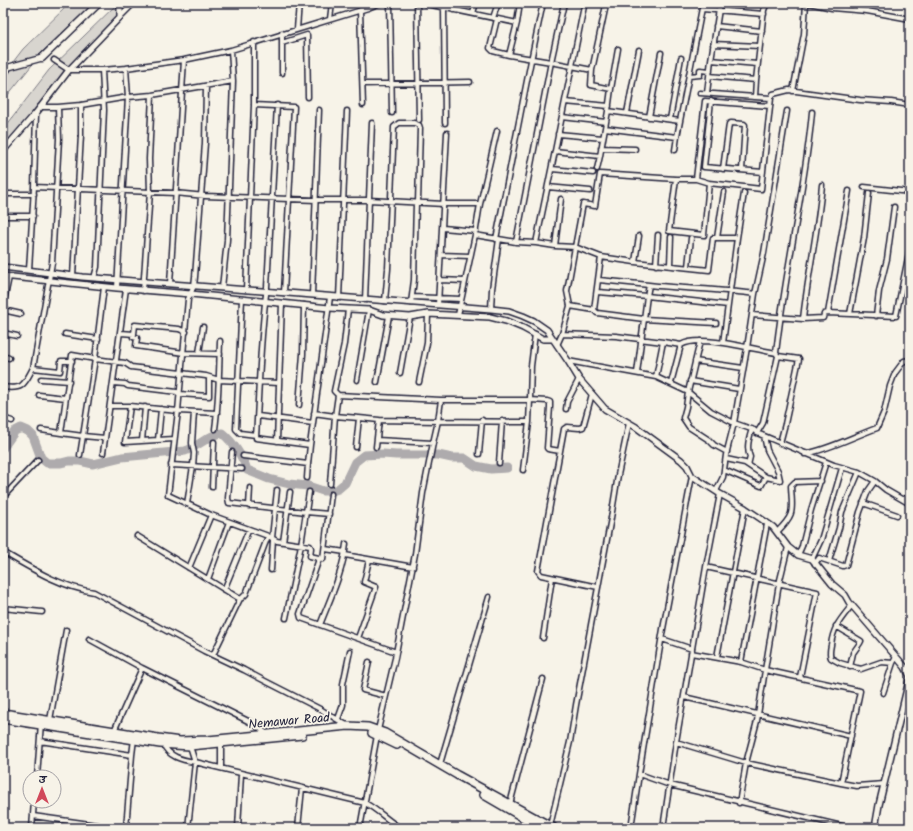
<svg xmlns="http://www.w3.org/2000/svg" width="913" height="831" font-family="Kalam,'Playpen Sans Deva',sans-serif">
	<rect width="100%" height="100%" fill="#f7f3e8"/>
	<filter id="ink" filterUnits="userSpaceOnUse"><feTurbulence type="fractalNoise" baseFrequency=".025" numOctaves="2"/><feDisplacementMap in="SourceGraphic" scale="8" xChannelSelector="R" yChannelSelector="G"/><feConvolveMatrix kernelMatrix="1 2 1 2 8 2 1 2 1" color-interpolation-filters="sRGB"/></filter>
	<g filter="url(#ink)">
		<path fill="#d8d5cf" stroke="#7d7c85" d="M70 3H94L44 50 3 101V75L23 49Z
			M118 3H134L69 70 3 152V130L22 105 49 70Z"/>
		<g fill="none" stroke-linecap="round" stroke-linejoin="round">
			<path stroke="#aeabad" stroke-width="9" d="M3 448 15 431 21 428 28 431 33 436 41 458 47 463H61L69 461H80L93 464 122 457 185 451C199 446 208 435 222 433 233 442 243 457 247 470L269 479 289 484 308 486 323 491H332L338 489 345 483 355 462 364 455 383 454 396 455H438L452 458H464L476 466 491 469 507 468"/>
			<defs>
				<path id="minor" d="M390 3 392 113
					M417 3 419 120
					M422 3 517 23 520 3
					M564 3 551 62 592 70 591 85 611 89 608 111 680 121 703 3
					M720 3 711 60 757 64
					M809 3 832 8 867 11 910 19
					M906 3 910 4
					M584 6 555 151 600 156 608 111
					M368 8 380 3
					M444 8 445 123
					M702 9 764 14
					M360 10 363 105
					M453 10 455 3
					M473 13 476 3
					M120 17 134 3
					M493 18 498 3
					M330 19 332 3
					M497 19 490 48 493 51 509 55
					M716 26 762 31
					M297 29 299 3
					M282 33V73
					M282 43 307 35 308 97
					M713 44 760 46
					M231 50 233 81
					M54 60 69 70H102L126 68 184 60 231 50 368 8 369 3
					M592 70 606 5
					M689 76 700 75V70L710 71
					M709 76 756 80 764 10 767 3
					M363 84 470 82
					M611 89 618 49
					M793 91 804 34 806 3
					M700 93 755 97 756 80
					M707 93 711 60
					M755 97 771 98
					M711 101 704 167 763 172
					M565 102 609 106
					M81 105 128 97 152 95 233 81 227 240 222 288
					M254 105 294 107 284 293
					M770 106 705 101 696 179H676L669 231 704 235 709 183 761 189 771 98 773 94 789 90 860 100 891 102 910 105
					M40 107H58L59 139 52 263 33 368 60 371 61 361H72
					M58 107 81 105V135L73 276
					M36 113 34 187 175 193 205 196 316 200H369L444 204H480
					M627 113 639 50
					M562 117 606 122
					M649 117 661 53
					M670 119 681 58
					M605 128 677 137 680 121
					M558 134 603 138
					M601 148 635 149
					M675 150 677 137
					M552 169 593 173
					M597 169 600 156
					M723 169 729 124 731 123 744 124 745 125 742 170
					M696 179 709 183
					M548 187 590 191
					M864 187 910 192
					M3 194H34
					M3 216H33
					M443 228 476 231
					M475 235 480 204 497 131
					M717 238H737L744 193
					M737 238 728 305 647 296 649 285C684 289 720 289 755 294
					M496 239C512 160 526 81 543 3
					M516 242 536 243 555 151
					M536 243 555 246 575 247 583 204 595 206 600 174 676 179
					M555 246 561 199
					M441 255 470 256
					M601 257 594 310 597 313 644 319 716 323
					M635 262 709 270 713 238H717L724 192
					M656 265 658 235
					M670 265 671 237
					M688 267 691 238
					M29 270 34 187
					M94 278 97 267 104 110 102 70
					M440 280 465 281
					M599 280 649 285
					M904 280 910 281
					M170 284 184 60
					M117 288 128 97 126 68
					M246 290 254 105V42
					M143 291 150 192 149 159 152 95
					M598 292 647 296 637 373
					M312 295 319 110
					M412 297 461 299
					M339 298 347 111
					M242 299 236 429 240 433 256 435
					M365 300 372 123
					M385 301 388 269 394 127 399 123H414L419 125 420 128 418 203
					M411 303 414 280 416 203
					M438 305 447 133
					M3 306 9 277
					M570 306 594 310
					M491 309 492 289 499 239
					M3 310 21 314
					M828 313 849 191
					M850 314 864 238 869 193
					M458 315 475 235 516 242 551 62 509 55 517 23
					M752 315 803 319 823 318 824 314 828 313 896 316 910 248
					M876 316 879 291 887 259 894 207
					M803 319C808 274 818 230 822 185
					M3 333 17 336
					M121 333 134 334 135 325 179 329 186 332
					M65 334 98 339
					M134 334 133 337 137 338 136 346 184 353 220 354
					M535 334 531 366 530 400 547 401 550 402V407L547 448 548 449 560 451
					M562 334 616 336 663 342
					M700 341 688 392 686 407 683 418 689 427 709 440 714 445 727 452
					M723 343 728 305
					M557 345 562 334 570 306 567 291 575 247 601 257 635 262 639 236
					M681 345C700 334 753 349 776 353
					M199 353 203 327
					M3 356 9 358
					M778 356 799 359 785 424 780 443
					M568 361 656 377 688 392 711 411 734 423 754 430 757 433 834 465 859 472 875 481 886 490 910 504
					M695 361 743 368
					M400 373 410 317
					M656 377 663 342 681 345 671 383
					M41 379 69 381
					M357 380 369 310
					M690 381 739 389
					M377 382 389 316
					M419 382 427 343 428 314
					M113 383 125 384 128 386 177 392 179 394 209 396V377
					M3 387C23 390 24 385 33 368
					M592 394 583 427 579 428 567 427 564 429 538 571 541 575 598 587
					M39 395 66 398
					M338 395 441 400 438 421 529 422 530 400H441
					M299 405 303 354 304 305
					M110 406H130
					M566 409 567 402 579 379
					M314 413 335 416 338 395 334 391 344 344 348 309
					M258 416 313 423 310 445
					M3 418 12 421
					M359 418 379 420 376 447
					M379 420 438 421 433 443
					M313 423 330 297
					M215 429C219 400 219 370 220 341
					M41 430 61 433 72 355 95 359 104 287
					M61 433 83 436 95 359 125 363 131 367 206 376 219 380 279 383
					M757 433 763 423 778 356 776 353C781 308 789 263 797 217 803 182 809 147 812 112
					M174 439 125 442 130 406 178 411 217 413
					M158 440 161 409
					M142 441 145 407
					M277 441 282 303
					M232 452 228 498 229 503 306 512 309 492
					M103 453 126 289
					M479 454 482 420
					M805 454C830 449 852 437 877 428L884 412 890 386 895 373 904 361 910 360
					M80 455 83 436 105 438
					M243 456 308 464 310 445 256 438C259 387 260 337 267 287L277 105
					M726 459 745 463 766 477 780 480 778 471 767 450 764 436
					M499 463 502 421
					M171 465 242 469
					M748 465 750 457C746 448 749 438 752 429
					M523 470 529 422
					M724 470 761 486 766 477
					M692 476 663 629 639 774 670 785 850 828
					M307 478 308 464
					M330 484 335 416 359 418 356 447
					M212 487 214 442
					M716 491 723 477 726 455 734 423 747 348 755 294 764 253 787 111
					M3 497 38 460
					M903 499 910 497
					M863 503 897 515
					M187 504 193 466 194 453 192 443 194 412
					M249 506 250 488
					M777 532C796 513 792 511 791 486L795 482 821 481
					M137 536 240 599 242 598 246 594 268 536 211 515 168 495 178 411 188 299 194 286 195 277 205 143 206 86
					M268 536 277 541 310 546 311 548 310 556 323 559 331 494
					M272 538 277 490
					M283 542 290 492
					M325 549 345 552
					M3 552C32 569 61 587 94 592L204 651 244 670 265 681 320 709 348 726
					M345 555 413 567
					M798 555 802 546 811 510 826 462
					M319 559 300 614 301 618 396 652
					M812 559 821 540 842 468
					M829 561 839 528 842 512 859 472
					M815 564 819 558 843 566 846 565 860 512 868 491 875 481
					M706 567 817 592 800 677
					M189 568 211 515
					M271 570 273 540
					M208 579 229 522
					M224 590 249 529
					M852 605C841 619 833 627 831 645 830 650 829 654 831 658L840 663 857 668 861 669 881 662 893 663 896 657
					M3 608 42 612
					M286 618 301 545 306 512 329 514
					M320 625C330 599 343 572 346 544
					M836 626 861 641 860 643 853 653 850 667
					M358 638 376 587 364 582 369 560
					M543 638 552 578
					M89 639 142 668 254 724 266 733
					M662 639 692 649
					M691 653 741 662 765 670 779 584 788 547
					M213 655 240 599
					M717 657 745 508
					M369 662 363 690 386 696
					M741 662 767 524
					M883 693 893 663
					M684 697 851 736
					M338 719 343 705V684L350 651
					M50 720 66 630
					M114 731 142 668
					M40 741 132 755
					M676 742 746 763 841 783 857 786 884 784
					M163 743C168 757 182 760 195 762L188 828
					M190 746 195 762 365 803C378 810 387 820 400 828
					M440 764 489 597
					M221 768V744
					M37 777 41 723
					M739 803 746 763 757 721 765 670 860 691 841 783
					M510 804 543 679
					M33 816 118 828
					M550 826 570 742 576 705 611 518 618 475 629 423
					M32 828 34 801
					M126 828 132 755 134 739
					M238 828 241 774
					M298 828 302 788
					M360 828 378 730 395 658 415 554 423 493 433 443 377 440
					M631 828 639 774
					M663 828 676 742 706 567 720 494"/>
				<path id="tertiary" d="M3 75 9 67 42 58
					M3 151 36 113 69 70 120 17V3
					M3 267 82 277 491 309 509 311 523 316 534 321 547 330 568 361 579 379 605 409 636 427 681 460 687 466 692 476 720 494 745 508 773 527 788 547 798 555 812 559 832 584 845 595 849 602 905 667 910 676
					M3 276 117 288 191 294 329 308 369 310 383 315 410 317 428 314 490 317 506 321 523 328 543 339H551
					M875 828 879 805 910 676"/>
				<path id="primary" d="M42 58 99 3"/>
				<path id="trunk" d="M3 713 158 738 180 741 208 740 348 726 368 727 385 733 457 775 554 828
					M3 719 160 744 190 746 302 735
					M372 733 397 745
					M484 795 541 828"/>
			</defs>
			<use href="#minor" stroke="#22223b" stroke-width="7"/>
			<use href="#tertiary" stroke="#22223b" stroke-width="8"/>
			<use href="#primary" stroke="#22223b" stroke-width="9"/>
			<use href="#trunk" stroke="#22223b" stroke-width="10"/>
			<use href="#minor" stroke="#f7f3e8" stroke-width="4"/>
			<use href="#tertiary" stroke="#f7f3e8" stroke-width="5"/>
			<use href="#primary" stroke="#f7f3e8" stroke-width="6"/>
			<use href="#trunk" stroke="#f7f3e8" stroke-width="7"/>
		</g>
	</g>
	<g text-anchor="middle" stroke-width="3.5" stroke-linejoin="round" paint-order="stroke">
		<g font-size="13" fill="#22223b" stroke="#f7f3e8">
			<text transform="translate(289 720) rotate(-5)" y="5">Nemawar Road</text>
		</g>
	</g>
	<rect width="913" height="831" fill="none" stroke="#f7f3e8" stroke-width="16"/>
	<rect x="8" y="8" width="897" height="815" fill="none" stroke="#22223b" stroke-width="1.5" filter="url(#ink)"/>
	<g transform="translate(42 789)"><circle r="19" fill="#f7f3e8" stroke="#a29fa3"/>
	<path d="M0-3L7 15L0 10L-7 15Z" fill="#d1495b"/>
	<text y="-6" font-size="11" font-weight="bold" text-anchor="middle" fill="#22223b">उ</text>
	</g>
</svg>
